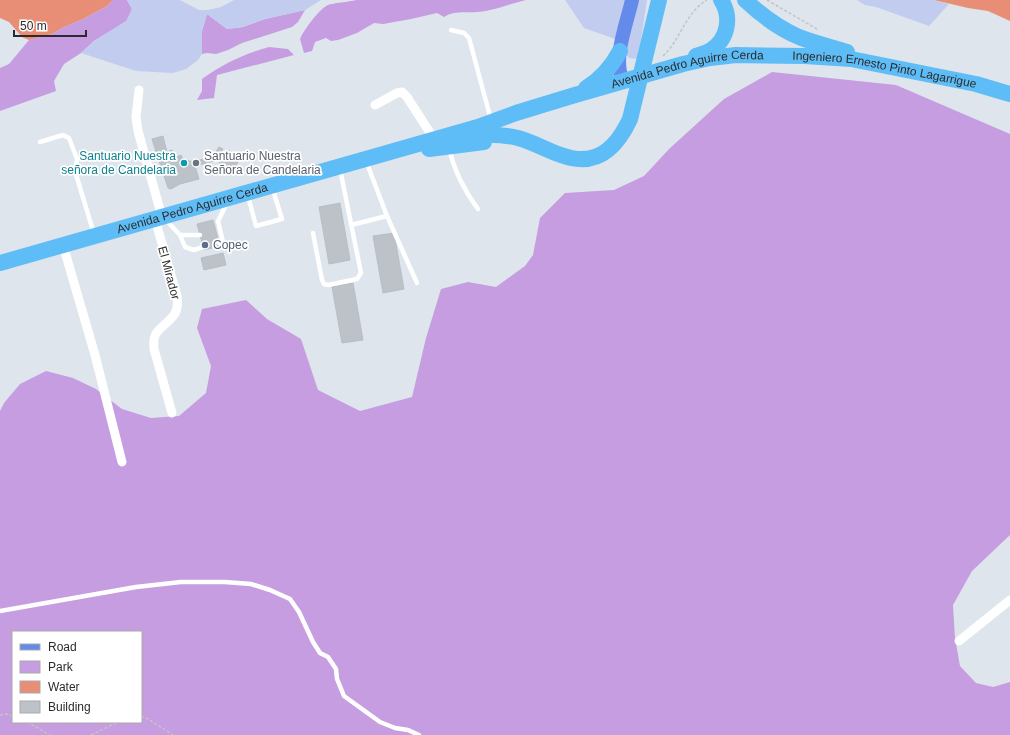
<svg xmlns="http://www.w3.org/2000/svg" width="1010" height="735" font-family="Arial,sans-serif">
	<rect width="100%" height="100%" fill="#dee5ec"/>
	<path fill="#c69de0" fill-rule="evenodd" d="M113 0H127L132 9 127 21 94 41 81 53 64 64 54 81 56 91 0 111V68L9 64 29 40 52 34 62 28 83 19 107 6Z
		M356 0H526C513 3 489 12 477 12 466 13 454 10 444 17L437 13 411 19 383 24 374 23 357 33 338 40 331 41 326 38 315 42 312 51 304 53 300 39C304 30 319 9 328 5 332 3 350 2 356 0Z
		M305 10 298 22 292 27 242 43 228 50 216 54 207 53 202 54V31L207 14 227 29 243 27 265 19Z
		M269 47 288 49 294 55 217 75 214 98 197 100 202 91V79C223 64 244 54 269 47Z
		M772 72 896 85 1010 134V535L972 571 953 605 955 638 960 666 976 683 993 687 1010 682V735H0V411L4 403 20 384 46 371 73 378 96 389 122 409 151 418 179 416 206 393 211 366 197 328 202 309 246 300 267 319 301 339 318 390 360 411 412 397 426 338 441 289 468 282 496 287 525 266 533 255 540 218 565 193 614 190 644 176 669 149 724 99ZM13 632H141V722H13Z"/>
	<path fill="#c2ccef" d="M127 0H180L199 10H208L221 7 234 0H321L305 10 265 19 243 27 227 29 207 14 202 31V54L198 60 186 69 173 73 136 71 81 53 94 41 126 21 132 9Z
		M565 0H647L638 59 629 58 625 53 618 40 584 28Z
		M857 0H934L949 4 929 26 876 7 865 5Z"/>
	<path fill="#e98e76" d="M0 0H113L107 6 83 19 62 28 52 34 29 40 22 37 9 22 0 18Z
		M934 0H1010V21L988 11 968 8Z"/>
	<path fill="#bdc1c8" stroke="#b7bec8" d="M163 136 167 152 172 150 174 158 181 155 183 159 193 162 213 156 219 147 223 149 221 152 225 154 228 150 241 158 232 171 219 163 223 157 219 154 214 161 195 166 199 179 180 184 171 189 168 188 158 158 161 154 157 155 152 139Z
		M340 203 350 260 329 264 319 207Z
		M213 220 220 246 204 250 197 224Z
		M394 233 404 289 383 293 373 236Z
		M223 253 226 265 204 270 201 258Z
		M353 283 363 340 342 343 332 287Z"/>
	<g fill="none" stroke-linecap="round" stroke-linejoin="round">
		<path stroke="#c4c4c4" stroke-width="1.5" stroke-dasharray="3 2" stroke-linecap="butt" d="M767 0 817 29
			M663 56C681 39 685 13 707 0
			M0 715 6 714 13 716
			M141 717H145L173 735
			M27 722 50 735
			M91 735 118 722"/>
		<path stroke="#fff" stroke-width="4.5" d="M451 30 464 33 469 38 491 120
			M40 142 63 135 69 138 77 159 75 171 94 234
			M449 148C454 171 464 190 478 209
			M366 161 387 216 417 283
			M248 196 256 226 282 219 272 187
			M165 219 180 235 185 247 194 250 203 247
			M351 225 387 216
			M313 233 322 280 324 284 328 285 357 279 361 273 340 169
			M180 235H200
			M219 243 223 242 218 221 227 203
			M0 611 136 587 181 582H225L251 584 270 590 290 599 299 612 313 642 320 653 328 657 336 669 337 679 344 696 380 722 395 728 408 730 419 735"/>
		<path stroke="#fff" stroke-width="9" d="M139 90 136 117 138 131 162 217
			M375 105 397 93 402 92 407 97 434 139
			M155 219 177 296C179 311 175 316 163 326 160 329 156 332 155 336 153 340 154 344 154 349L172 413
			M63 245 95 355 122 462
			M959 641 1010 600"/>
		<path stroke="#658bea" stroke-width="14" d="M623 81C612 59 627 23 632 0"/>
		<g stroke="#5ebdf7" stroke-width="16">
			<path d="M745 0C761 15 778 28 799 37 814 43 831 47 847 52"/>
			<path d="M696 56C701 54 706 53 711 50 728 39 732 17 721 0"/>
			<path d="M586 88C601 79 612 66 620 51"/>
			<path d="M469 136C485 134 502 134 518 138 533 142 546 150 561 155 596 168 616 149 630 119L659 0"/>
			<path d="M429 149 484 142"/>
			<path id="s1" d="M0 263 478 127 516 113 575 95 683 64 710 58 736 55 805 56 851 59 976 84 1010 94"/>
		</g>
	</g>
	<circle fill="#0f9aa8" stroke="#fff" stroke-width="1.5" cx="184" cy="163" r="4"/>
	<circle fill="#6b7280" stroke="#fff" stroke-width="1.5" cx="196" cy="163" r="4"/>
	<circle fill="#5c6f8a" stroke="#fff" stroke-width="1.5" cx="205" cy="245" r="4"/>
	<g text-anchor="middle" stroke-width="3.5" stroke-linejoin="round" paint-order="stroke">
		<g font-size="12" fill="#2b2b2b" stroke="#fff">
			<text dy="4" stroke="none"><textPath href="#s1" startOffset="915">Ingeniero Ernesto Pinto Lagarrigue</textPath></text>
			<text dy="4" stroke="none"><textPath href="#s1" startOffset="715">Avenida Pedro Aguirre Cerda</textPath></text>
			<text dy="4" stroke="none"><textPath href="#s1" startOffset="200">Avenida Pedro Aguirre Cerda</textPath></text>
			<text transform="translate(169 273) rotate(75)" y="4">El Mirador</text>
		</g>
		<g font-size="12" fill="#0d838f" stroke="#fff" text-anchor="end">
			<text x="176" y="160">Santuario Nuestra<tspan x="176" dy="14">señora de Candelaria</tspan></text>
		</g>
		<g font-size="12" fill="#5b616d" stroke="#fff" text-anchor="start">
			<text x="204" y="160">Santuario Nuestra<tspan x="204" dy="14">Señora de Candelaria</tspan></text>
		</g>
		<g font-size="12" fill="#4e5e75" stroke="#fff" text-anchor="start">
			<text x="213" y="249">Copec</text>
		</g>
	</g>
	<rect x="12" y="631" width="130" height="92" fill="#ffffff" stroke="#aaaaaa"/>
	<rect x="20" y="644" width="20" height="6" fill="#658bea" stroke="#aaaaaa"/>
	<text x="48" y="651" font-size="12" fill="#2b2b2b">Road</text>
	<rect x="20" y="661" width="20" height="12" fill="#c69de0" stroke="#aaaaaa"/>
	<text x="48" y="671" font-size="12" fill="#2b2b2b">Park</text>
	<rect x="20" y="681" width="20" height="12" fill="#e98e76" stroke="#aaaaaa"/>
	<text x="48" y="691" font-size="12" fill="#2b2b2b">Water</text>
	<rect x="20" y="701" width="20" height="12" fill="#bdc1c8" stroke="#aaaaaa"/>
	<text x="48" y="711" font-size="12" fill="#2b2b2b">Building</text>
	<path d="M14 30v6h72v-6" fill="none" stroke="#2b2b2b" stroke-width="2"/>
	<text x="20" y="30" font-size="12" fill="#2b2b2b" stroke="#ffffff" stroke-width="3" paint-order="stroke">50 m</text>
</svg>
